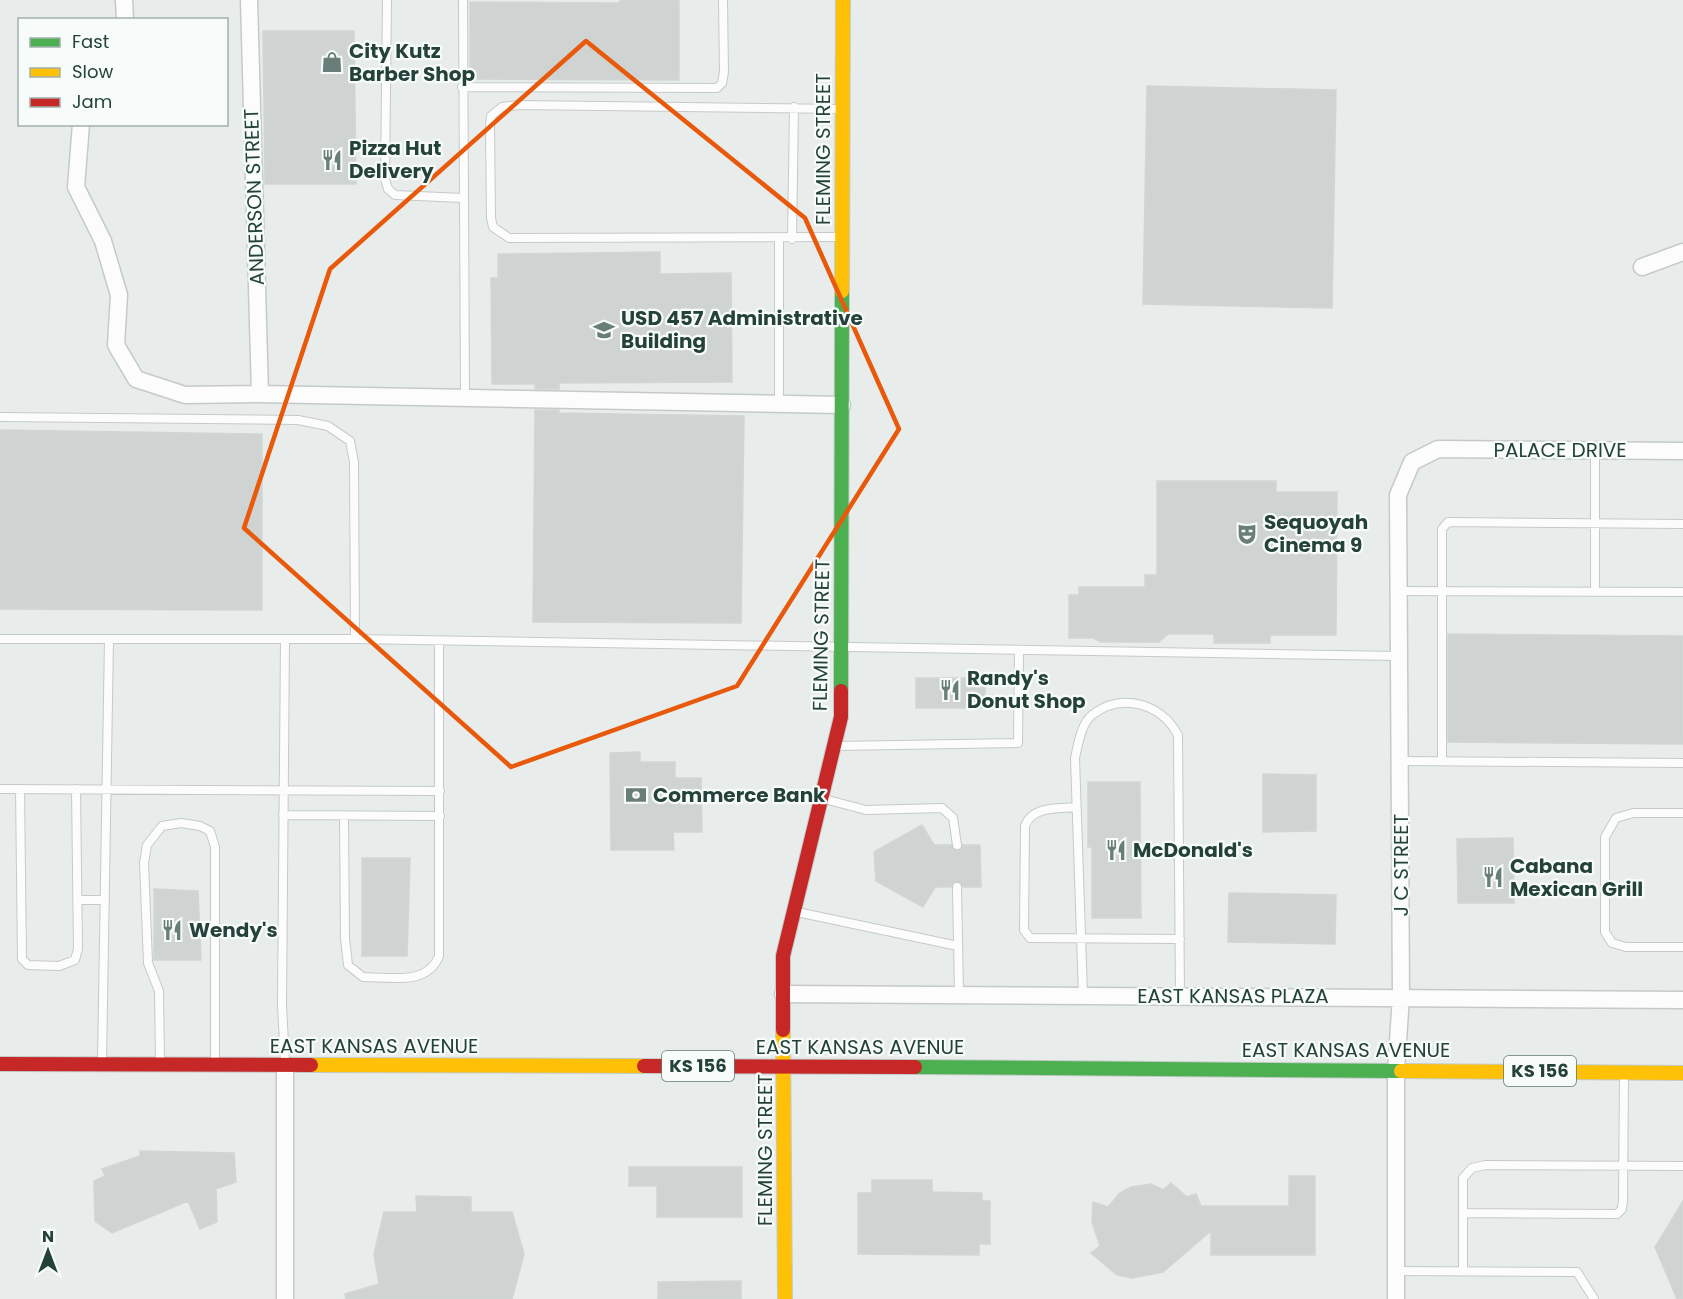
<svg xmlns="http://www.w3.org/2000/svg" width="1683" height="1299" font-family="Poppins,sans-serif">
	<rect width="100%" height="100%" fill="#e8edeb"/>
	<path fill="#cfd4d2" stroke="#d1d6d4" stroke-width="1.5" d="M620 0H679V80L470 79V2L620 3Z
		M263 31H354L356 184H265Z
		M1147 86 1336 90 1332 308 1143 304Z
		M660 252V274L731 273 732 382 559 383V389H535V384H492L491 278H498V254Z
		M535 410H559V413L744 416 741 623 533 622Z
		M0 430 262 434V610L0 609Z
		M1157 481H1276V492H1337L1336 635H1270V643H1214V634H1168L1159 642H1101L1093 638H1069V595H1079V587H1145V575H1157Z
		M1448 634 1683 636V744L1448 742Z
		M916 678H985V708H916Z
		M640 752V762H675V778H701L702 832H673L674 850H611L610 753Z
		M1263 774 1316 775V831L1263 832Z
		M1088 782H1140L1141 918H1092V847H1088Z
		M922 825 934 845H951L957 851 963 845H980L981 887H963L957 881 951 887H935L923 907 876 881 874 852Z
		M1513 838 1514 903H1458L1457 839Z
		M362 858H410L407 956H362Z
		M154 889 198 891 201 960H154Z
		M1229 893 1336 895 1335 944 1228 942Z
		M140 1151 234 1153 236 1182 216 1189 217 1222 200 1229 188 1201 112 1233 95 1221 94 1181 105 1176 102 1169 140 1156Z
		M629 1167H742V1217H657V1186H629Z
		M1289 1176H1315V1255H1211V1231L1163 1272 1132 1278 1117 1275 1091 1253 1100 1246 1092 1222 1093 1202 1108 1207 1120 1193 1131 1187 1151 1184 1163 1190 1171 1183 1187 1197 1196 1194 1201 1206H1289Z
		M872 1180H932V1192L982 1193V1201H990V1244H979V1255L858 1254V1193H872Z
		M416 1196 471 1197V1212H512L524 1254 512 1299H346L345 1294 379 1284 374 1254 384 1212H417Z
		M1683 1201V1299H1677L1655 1247Z
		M741 1281V1299H658V1282Z"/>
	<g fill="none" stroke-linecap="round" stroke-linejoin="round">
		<defs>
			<path id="lane" d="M387 0 385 179 388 189 395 195 463 198
				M463 0 465 397
				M462 87 717 88 722 83 724 72 723 0
				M842 109 519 105 502 107 491 116 490 125 491 218 493 227 509 238 842 237
				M792 239 794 107
				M779 403V239
				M0 417 298 420 328 426 350 441 354 462 355 639
				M1399 591 1683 592
				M1595 591V451
				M0 639H355L1400 656
				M837 746 1018 743 1019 650
				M1401 761 1683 763
				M1442 761V529L1448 522 1683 524
				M0 789 440 791
				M20 789 22 959 28 965 59 966 75 960 78 949 76 789
				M824 799 866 810 942 808 953 818 957 845
				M1076 807C1057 809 1032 806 1025 826L1024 930 1030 938 1180 939
				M1683 813H1633L1616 818 1605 837V932L1612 943 1626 947H1683
				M283 815 440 816
				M344 816 345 939 348 965 363 977C391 977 427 986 439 956V641
				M957 887 959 995
				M77 900H105
				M797 912 958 946
				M1083 995 1075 758C1078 745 1081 724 1092 715 1121 692 1161 703 1178 735L1180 996
				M160 1061 159 991 148 963 144 863 147 845 162 826 181 823 200 826 210 831 215 847V1062
				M102 1062 109 639
				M285 1062 282 1005 285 639
				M1464 1213 1617 1214 1622 1209 1623 1201 1624 1075
				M1396 1271 1577 1272 1594 1299
				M1463 1271V1178L1472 1168 1485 1165 1683 1166"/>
			<path id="street" d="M124 0 125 20
				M249 0 260 394
				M81 124 76 187 103 241 119 295 116 345 136 379 185 395 260 394 842 405
				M1642 267 1683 252
				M783 994 1683 1000
				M285 1066V1299
				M1396 1299V1070L1401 997 1398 495 1412 462 1438 449 1683 451"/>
			<path id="fast" d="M841 691 842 291
				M915 1067 1401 1071"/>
			<path id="slow" d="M842 291 843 0
				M783 1030 785 1299
				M311 1065 644 1066
				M1401 1071 1683 1073"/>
			<path id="jam" d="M783 1030V956L841 717V691
				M0 1064 311 1065
				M644 1066 915 1067"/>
		</defs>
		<use href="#lane" stroke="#c5cac8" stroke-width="10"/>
		<use href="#street" stroke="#c5cac8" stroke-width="19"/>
		<use href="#fast" stroke="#c3cbc8" stroke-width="16"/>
		<use href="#slow" stroke="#c3cbc8" stroke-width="16"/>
		<use href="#jam" stroke="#c3cbc8" stroke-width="16"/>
		<use href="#lane" stroke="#fcfcfc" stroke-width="8"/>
		<use href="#street" stroke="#fcfcfc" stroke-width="16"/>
		<use href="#fast" stroke="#4caf50" stroke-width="14"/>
		<use href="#slow" stroke="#ffc107" stroke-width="14"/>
		<use href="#jam" stroke="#c62828" stroke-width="14"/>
	</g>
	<path fill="none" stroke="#e8590c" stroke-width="4.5" stroke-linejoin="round" d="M586 41 805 218 899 429 737 686 511 767 244 528 330 269Z"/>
	<defs>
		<symbol id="shop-bare" viewBox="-9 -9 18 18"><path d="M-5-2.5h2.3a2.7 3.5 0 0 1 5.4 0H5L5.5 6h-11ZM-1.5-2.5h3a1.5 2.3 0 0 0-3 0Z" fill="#697e78" stroke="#f7fbf9" stroke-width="2.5" paint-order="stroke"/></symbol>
		<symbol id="restaurant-bare" viewBox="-9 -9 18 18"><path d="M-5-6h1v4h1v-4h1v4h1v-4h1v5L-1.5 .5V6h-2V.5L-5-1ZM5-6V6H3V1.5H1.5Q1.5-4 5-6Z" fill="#697e78" stroke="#f7fbf9" stroke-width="2.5" paint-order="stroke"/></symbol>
		<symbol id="school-bare" viewBox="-9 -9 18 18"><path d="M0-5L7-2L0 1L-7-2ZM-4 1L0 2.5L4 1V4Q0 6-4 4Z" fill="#697e78" stroke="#f7fbf9" stroke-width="2.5" paint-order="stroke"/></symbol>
		<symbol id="theatre-bare" viewBox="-9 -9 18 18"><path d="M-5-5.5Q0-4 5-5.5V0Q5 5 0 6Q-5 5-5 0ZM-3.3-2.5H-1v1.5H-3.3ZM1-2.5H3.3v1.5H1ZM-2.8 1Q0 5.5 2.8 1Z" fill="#697e78" stroke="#f7fbf9" stroke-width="2.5" paint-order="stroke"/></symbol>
		<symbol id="bank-bare" viewBox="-9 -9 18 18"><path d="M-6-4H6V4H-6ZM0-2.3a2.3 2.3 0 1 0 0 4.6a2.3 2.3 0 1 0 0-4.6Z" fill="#697e78" stroke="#f7fbf9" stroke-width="2.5" paint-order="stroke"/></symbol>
	</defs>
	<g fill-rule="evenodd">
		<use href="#shop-bare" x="317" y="47" width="30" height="30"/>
		<use href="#restaurant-bare" x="317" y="145" width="30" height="30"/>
		<use href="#school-bare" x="589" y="315" width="30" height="30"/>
		<use href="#theatre-bare" x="1232" y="519" width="30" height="30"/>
		<use href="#restaurant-bare" x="935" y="675" width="30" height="30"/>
		<use href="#bank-bare" x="621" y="780" width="30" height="30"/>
		<use href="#restaurant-bare" x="1101" y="835" width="30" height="30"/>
		<use href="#restaurant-bare" x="1478" y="862" width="30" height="30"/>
		<use href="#restaurant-bare" x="157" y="915" width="30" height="30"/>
	</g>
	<g text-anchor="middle" stroke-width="4.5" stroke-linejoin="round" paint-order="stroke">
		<g fill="#f7fbf9" stroke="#637a73" stroke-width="1.5">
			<rect x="662" y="1051" width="72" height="30" rx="4.5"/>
			<rect x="1504" y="1056" width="72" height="30" rx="4.5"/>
		</g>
		<g font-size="18" font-weight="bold" fill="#24423a">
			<text x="698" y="1072">KS 156</text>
			<text x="1540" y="1077">KS 156</text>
		</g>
		<g font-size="20" font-weight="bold" fill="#24423a" stroke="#f7fbf9" text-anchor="start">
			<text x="349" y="58">City Kutz<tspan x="349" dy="23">Barber Shop</tspan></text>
			<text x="349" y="155">Pizza Hut<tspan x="349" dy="23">Delivery</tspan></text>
			<text x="621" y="325">USD 457 Administrative<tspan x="621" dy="23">Building</tspan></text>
			<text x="1264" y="529">Sequoyah<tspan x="1264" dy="23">Cinema 9</tspan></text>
			<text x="967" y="685">Randy's<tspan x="967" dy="23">Donut Shop</tspan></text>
			<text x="653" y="802">Commerce Bank</text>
			<text x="1133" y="857">McDonald's</text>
			<text x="1510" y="873">Cabana<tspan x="1510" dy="23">Mexican Grill</tspan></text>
			<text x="189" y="937">Wendy's</text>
		</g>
		<g font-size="20" fill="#24423a" stroke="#f7fbf9">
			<text transform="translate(823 149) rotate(-90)" y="7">FLEMING STREET</text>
			<text transform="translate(254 197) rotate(-92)" y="7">ANDERSON STREET</text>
			<text x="1560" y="457">PALACE DRIVE</text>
			<text transform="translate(821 635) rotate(-89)" y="7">FLEMING STREET</text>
			<text transform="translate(1401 865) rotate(-90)" y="7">J C STREET</text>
			<text x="1233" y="1003">EAST KANSAS PLAZA</text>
			<text x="374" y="1053">EAST KANSAS AVENUE</text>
			<text x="860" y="1054">EAST KANSAS AVENUE</text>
			<text x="1346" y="1057">EAST KANSAS AVENUE</text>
			<text transform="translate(765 1150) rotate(-90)" y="7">FLEMING STREET</text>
		</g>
	</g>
	<rect x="18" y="18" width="210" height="108" fill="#f7fbf9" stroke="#a3b1ad" stroke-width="1.5"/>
	<rect x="30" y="38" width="30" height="9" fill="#4caf50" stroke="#a3b1ad" stroke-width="1.5"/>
	<text x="72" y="48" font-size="18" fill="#24423a">Fast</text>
	<rect x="30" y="68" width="30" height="9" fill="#ffc107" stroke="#a3b1ad" stroke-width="1.5"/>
	<text x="72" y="78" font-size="18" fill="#24423a">Slow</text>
	<rect x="30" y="98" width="30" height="9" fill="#c62828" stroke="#a3b1ad" stroke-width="1.5"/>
	<text x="72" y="108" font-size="18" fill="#24423a">Jam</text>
	<g transform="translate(48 1251)" stroke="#f7fbf9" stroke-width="4.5" paint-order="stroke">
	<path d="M0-4.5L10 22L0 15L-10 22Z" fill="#24423a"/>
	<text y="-9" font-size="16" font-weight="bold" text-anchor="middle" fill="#24423a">N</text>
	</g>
</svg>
